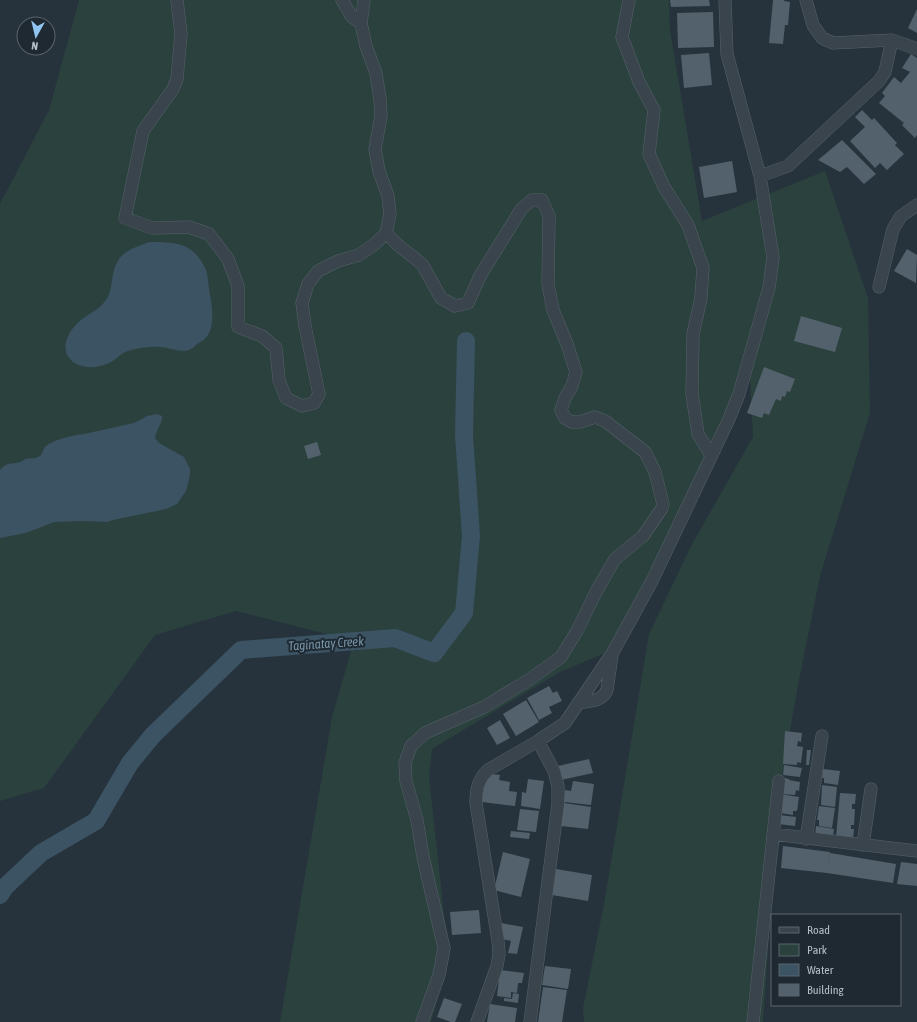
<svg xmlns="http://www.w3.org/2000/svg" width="917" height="1022" font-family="'Asap Condensed',sans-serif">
	<rect width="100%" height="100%" fill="#26333c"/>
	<path fill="#2b413e" d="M79 0H669L670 30 702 221 825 171 868 298 870 413 820 576 799 680 779 793 763 1022H584L583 1008 604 904 649 634 691 546 753 437 749 359 703 469 624 623 603 654 560 672 432 749 429 777 449 960 431 1022H280L332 717 354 641 236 611 155 635 44 788 0 801V204L49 110Z"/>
	<path fill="#3c5364" d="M149 242C175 242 194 242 206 270 208 276 208 282 209 288 211 303 216 321 208 335 206 339 200 342 196 345 194 347 191 349 189 350 179 353 169 347 159 347 151 346 130 349 123 353 119 356 116 359 111 362 101 367 90 369 79 365 60 357 63 338 76 325 84 315 98 312 106 300 110 295 111 287 112 280 116 254 125 251 149 242Z
		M157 414 162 416C163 422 156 430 155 438L159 443 184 457 190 469V475L186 491 177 504 166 509 113 520 107 522 83 521 54 522 26 533 0 538V470C8 461 11 465 20 462 22 462 23 460 25 459 29 458 34 459 38 457 43 455 42 451 45 447 52 440 74 435 84 434L134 423 147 416Z"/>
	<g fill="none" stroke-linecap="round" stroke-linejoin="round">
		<path stroke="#3c5364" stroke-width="18" d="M0 895 5 887 41 853 96 821 130 763 153 735 241 650 395 638 434 653 464 613 471 536 464 435 466 341"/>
	</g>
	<path fill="#53616c" d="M670 0H709L710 6 671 7Z
		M773 0H784V1L790 2 788 25H785L783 44 769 43Z
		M917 9V33L908 28Z
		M713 12 714 47 678 48 677 13Z
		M709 53 712 85 684 88 681 55Z
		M911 54 917 58V135L915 138 902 125 904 123 879 103 885 96 882 93 894 77 901 83 910 72 902 68Z
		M862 110 872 120 874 118 897 143 895 145 904 154 887 170 880 163 875 168 850 141 865 127 855 117Z
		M842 140 876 174 864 184 847 167 840 172 818 160Z
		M732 161 737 192 704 198 699 167Z
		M907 249 917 255 916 283 894 271Z
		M801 316 842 328 835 352 794 341Z
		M764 367 795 379 790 392 787 391 785 397 782 396 781 401 776 399 769 415 764 413 762 418 747 413Z
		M317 442 321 455 308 459 304 446Z
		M549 686 553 693 557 691 562 701 549 707 552 713 539 720 527 698Z
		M526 700 539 722 516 736 503 714Z
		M500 720 510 738 497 745 487 728Z
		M785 731 802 733 801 742 798 741 797 746 803 747 801 763 797 762V765L783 764Z
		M807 750H811L809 765H806Z
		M589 759 593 773 561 780 558 766Z
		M784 765 802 768 800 777 783 775Z
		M823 769 840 771 838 785 824 783V778H822Z
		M491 774 500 775 499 780 510 782 509 791 517 792 515 806 482 802 485 777 490 778Z
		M784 778 789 779V780L800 782 799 791 796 790 795 795 782 794Z
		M528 779 544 781 540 809 521 806 522 792 526 793Z
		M573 781 594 784 591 805 564 802 565 790 571 791Z
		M822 785 837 787 835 807 821 805Z
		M840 793 856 794 855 804H852V809H855L854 825H851V829H854L853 839 836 837Z
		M780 794 799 797 797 811H793V815L780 813Z
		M564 803 591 807 588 829 561 826Z
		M819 806 835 808 832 828 819 826V820H817Z
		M520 809 539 811 536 832 517 830Z
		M779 815 796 817 795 826 778 824Z
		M816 826 834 829 833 836 815 834Z
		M511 831 530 833 529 839 510 837Z
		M783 846 830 852 828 865 830 853 896 864 893 883 827 873 781 868Z
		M503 852 530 859 521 897 494 890Z
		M901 862 917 864V886L897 884Z
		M556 869 592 875 588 901 552 895Z
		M479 910 481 933 452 935 450 912Z
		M501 923 523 927 517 954 508 953 511 941 498 938Z
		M545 966 571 969 568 989 542 985Z
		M500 970 524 973 522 983H518L517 993 511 992V998L497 996Z
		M543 987 567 990 562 1022H538Z
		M513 993 519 994 518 1003 504 1001V998L512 999Z
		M444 998 462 1004 455 1022H451L437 1017Z
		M490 1004 517 1008 515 1022H487Z"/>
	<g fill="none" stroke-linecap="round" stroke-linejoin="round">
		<defs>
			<path id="minor" d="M177 0 181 34 177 79 173 89 143 131 125 218 152 228 189 227 209 234 228 259 238 286V327L262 336 276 348 279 380 286 398 302 406 314 403 319 394 305 326 302 303 308 284 318 271 338 261 359 255 376 243 386 233 390 214 388 196 379 171 375 149 381 116 380 99 376 73 366 46 361 23 364 0
				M342 0 352 17 361 23
				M629 0 622 37 639 82 654 110 649 154 664 187 688 225 703 268 701 298 693 334 692 394 698 434 711 455
				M806 0 813 25 822 38 833 43 892 40 917 49
				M760 176 788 166 879 81 885 72 892 40
				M386 233 399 246 422 264 441 298 455 306 468 303 480 276 522 208 532 200H542L549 216 548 284 553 310 567 344 576 372 572 386 565 398 561 410 565 418 572 422H580L595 417 605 421 645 452 655 472 663 504 662 508 643 536 615 559 597 590 578 629 561 657 530 679 484 707 425 733 411 746 405 763 406 781 417 820 423 857 444 948 439 975 422 1022
				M879 287 893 229 901 216 917 205
				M578 703C589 701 602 702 607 690L612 655
				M773 834 917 851
				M806 839 822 736
				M863 845 871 789
				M477 1022 497 966 499 954 498 941 476 803C476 790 478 779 488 770L538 741 565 723 613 652 652 581 729 419 739 394 769 288 773 257 760 176 727 54 725 0
				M530 1022 558 804V786L554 771 538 741
				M753 1022 779 781"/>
		</defs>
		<use href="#minor" stroke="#57626a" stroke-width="13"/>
		<use href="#minor" stroke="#39444c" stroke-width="12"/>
	</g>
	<g text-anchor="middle" stroke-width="4" stroke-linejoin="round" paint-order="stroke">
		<g font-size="13" font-style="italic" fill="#7895a9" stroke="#1e2931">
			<text transform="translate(326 643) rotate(-4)" y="5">Taginatay Creek</text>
		</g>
	</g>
	<rect x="771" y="914" width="130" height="92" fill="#1e2931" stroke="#5a656d"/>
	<rect x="779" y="927" width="20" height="6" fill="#39444c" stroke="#5a656d"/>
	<text x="807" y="934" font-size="12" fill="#b5bfc8">Road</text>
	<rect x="779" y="944" width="20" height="12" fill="#2b413e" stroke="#5a656d"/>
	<text x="807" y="954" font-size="12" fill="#b5bfc8">Park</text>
	<rect x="779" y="964" width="20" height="12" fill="#3c5364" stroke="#5a656d"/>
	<text x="807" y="974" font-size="12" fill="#b5bfc8">Water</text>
	<rect x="779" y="984" width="20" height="12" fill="#53616c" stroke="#5a656d"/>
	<text x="807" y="994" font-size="12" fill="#b5bfc8">Building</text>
	<g transform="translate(36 36) rotate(188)"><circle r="19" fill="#1e2931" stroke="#5a656d"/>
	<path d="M0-3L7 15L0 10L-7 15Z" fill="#91c5f1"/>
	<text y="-6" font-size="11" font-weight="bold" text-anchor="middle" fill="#b5bfc8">N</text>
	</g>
</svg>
